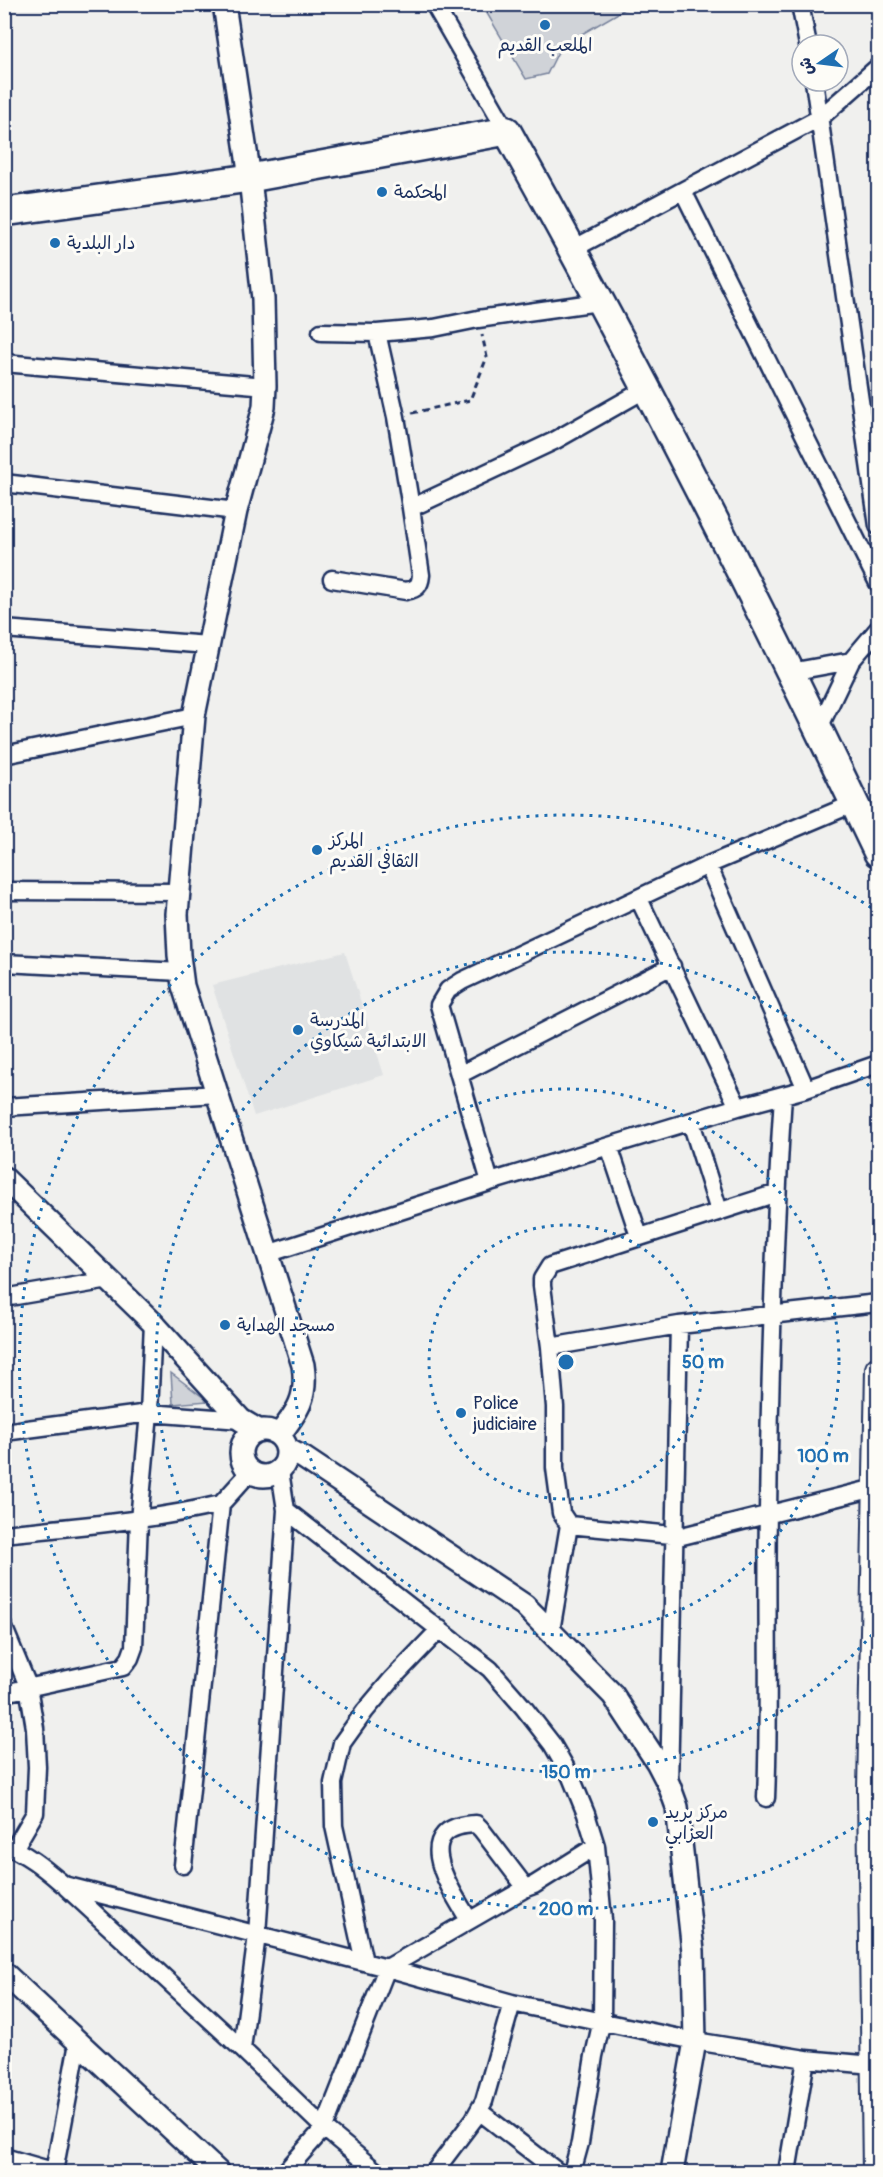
<svg xmlns="http://www.w3.org/2000/svg" width="883" height="2177" font-family="Pangolin,'Playpen Sans Arabic',sans-serif">
	<rect width="100%" height="100%" fill="#f0f0ee"/>
	<filter id="ink" filterUnits="userSpaceOnUse"><feTurbulence type="fractalNoise" baseFrequency=".0167" numOctaves="2"/><feDisplacementMap in="SourceGraphic" scale="12" xChannelSelector="R" yChannelSelector="G"/><feConvolveMatrix kernelMatrix="1 2 1 2 8 2 1 2 1" color-interpolation-filters="sRGB"/></filter>
	<g filter="url(#ink)">
		<path fill="#e0e2e3" d="M345 952 384 1075 254 1116 212 985Z"/>
		<path fill="#d0d3d8" stroke="#76819b" stroke-width="1.5" d="M482 5H632L561 46 547 74 526 79Z
			M171 1373 208 1401 173 1404Z"/>
		<g fill="none" stroke-linecap="round" stroke-linejoin="round">
			<defs>
				<path id="minor" d="M434 4 507 131
					M800 4 808 45
					M814 81 878 526
					M683 191 878 583
					M573 249 821 117 878 67
					M321 332 377 333 434 328 478 319 599 302
					M377 333 396 417 411 508 554 441 646 389
					M4 363 265 386
					M4 483 236 511
					M332 579 406 591C417 589 420 586 421 575L411 508
					M4 629 208 645
					M851 661 878 629
					M790 672 851 661 818 730
					M4 755 194 716
					M708 865 806 1089
					M4 891 179 892
					M4 963 181 972
					M459 1075 672 966
					M4 1107 218 1094
					M738 1107 783 1095
					M691 1122 719 1211
					M609 1146 639 1236
					M490 1182 439 1005 448 990 462 981 708 865 855 803
					M267 1254 490 1182 738 1107 639 899
					M4 1298 109 1280
					M550 1347 679 1325 878 1303
					M4 1432 149 1413 241 1420
					M286 1510 490 1669 524 1708 552 1744 571 1777 586 1814 596 1846 603 1920 602 2020 594 2056 580 2143 572 2172
					M569 1525 561 1513 555 1468V1407L550 1347 542 1286V1279L550 1266 777 1193
					M4 1534C77 1526 150 1521 221 1504
					M4 1628 28 1686 35 1728 37 1767 35 1813 14 1849
					M551 1631 569 1525 682 1536 875 1488
					M4 1693 123 1667 130 1658 134 1647 139 1520 149 1413 153 1323
					M669 1785 679 1325
					M766 1798C770 1703 766 1608 768 1512 770 1373 774 1234 783 1095L806 1089 878 1064
					M4 1845C28 1854 45 1869 64 1885L387 1968 512 2003 695 2041 806 2059 873 2065
					M183 1865 221 1504 250 1472
					M66 1887 242 2049 324 2128 377 2172
					M469 1920C451 1890 407 1826 476 1824L481 1829 526 1888 534 1885 596 1846
					M364 1962 334 1826 333 1783 342 1743 365 1711 392 1679 440 1629
					M242 2049 257 1935 286 1510 280 1471
					M479 2111 558 2172
					M4 2157 56 2172
					M54 2172 78 2043
					M285 2172 324 2128 387 1968 526 1888
					M434 2172 474 2119 484 2101 512 2003
					M787 2172 806 2059"/>
				<path id="tertiary" d="M224 4 250 178 263 299 265 386 264 407 236 511 194 716 177 914 179 955 183 986 303 1365C308 1397 298 1411 279 1435
					M4 1178 153 1323 241 1420 258 1430
					M241 1453a23 23 0 1 1 46 0a23 23 0 1 1-46 0Z
					M287 1449 304 1458 524 1605 613 1695 657 1762 669 1785 677 1807 693 1951 695 2041 672 2172
					M4 1973 218 2172"/>
				<path id="secondary" d="M875 2172 870 1790 878 1369"/>
				<path id="primary" d="M4 212 250 178 507 131C639 367 762 609 878 853"/>
			</defs>
			<use href="#minor" stroke="#1b2f5e" stroke-width="21"/>
			<use href="#tertiary" stroke="#1b2f5e" stroke-width="26"/>
			<use href="#secondary" stroke="#1b2f5e" stroke-width="28"/>
			<use href="#primary" stroke="#1b2f5e" stroke-width="32"/>
			<path stroke="#1b2f5e" stroke-width="3" stroke-dasharray="6 4.5" stroke-linecap="butt" d="M412 413 470 400 487 357 482 335"/>
			<use href="#minor" stroke="#fdfcf7" stroke-width="16"/>
			<use href="#tertiary" stroke="#fdfcf7" stroke-width="21"/>
			<use href="#secondary" stroke="#fdfcf7" stroke-width="24"/>
			<use href="#primary" stroke="#fdfcf7" stroke-width="27"/>
		</g>
	</g>
	<g fill="none" stroke="#1f6fb2" stroke-width="3" stroke-dasharray="3 6">
		<circle cx="566" cy="1362" r="137"/>
		<circle cx="566" cy="1362" r="273"/>
		<path d="M878 1628A410 410 0 1 1 878 1096"/>
		<path d="M876 1813A547 547 0 1 1 876 911"/>
	</g>
	<g fill="#1f6fb2" stroke="#fdfcf7" stroke-width="2">
		<circle cx="545" cy="25" r="6"/>
		<circle cx="382" cy="192" r="6"/>
		<circle cx="55" cy="243" r="6"/>
		<circle cx="317" cy="850" r="6"/>
		<circle cx="298" cy="1030" r="6"/>
		<circle cx="225" cy="1325" r="6"/>
		<circle cx="461" cy="1413" r="6"/>
		<circle cx="653" cy="1822" r="6"/>
	</g>
	<g text-anchor="middle" stroke-width="6" stroke-linejoin="round" paint-order="stroke">
		<g font-size="18" fill="#1b2f5e" stroke="#fdfcf7" text-anchor="start">
			<text x="545" y="51" text-anchor="middle">الملعب القديم</text>
			<text x="394" y="198">المحكمة</text>
			<text x="67" y="249">دار البلدية</text>
			<text x="329" y="846">المركز<tspan x="329" dy="21">الثقافي القديم</tspan></text>
			<text x="310" y="1026">المدرسة<tspan x="310" dy="21">الابتدائية شيكاوي</tspan></text>
			<text x="237" y="1331">مسجد الهداية</text>
			<text x="473" y="1409">Police<tspan x="473" dy="21">judiciaire</tspan></text>
			<text x="665" y="1818">مركز بريد<tspan x="665" dy="21">العزابي</tspan></text>
		</g>
	</g>
	<circle cx="566" cy="1362" r="9" fill="#1f6fb2" stroke="#fdfcf7" stroke-width="3"/>
	<g font-size="18" text-anchor="middle" font-weight="bold" fill="#1f6fb2" stroke="#fdfcf7" stroke-width="6" stroke-linejoin="round" paint-order="stroke">
		<text x="703" y="1368">50 m</text>
		<text x="823" y="1462">100 m</text>
		<text x="566" y="1778">150 m</text>
		<text x="566" y="1915">200 m</text>
	</g>
	<rect width="883" height="2177" fill="none" stroke="#fdfcf7" stroke-width="24"/>
	<rect x="12" y="12" width="859" height="2153" fill="none" stroke="#1b2f5e" stroke-width="2" filter="url(#ink)"/>
	<g transform="translate(820 63) rotate(256)"><circle r="28" fill="#fdfcf7" stroke="#a3aaba" stroke-width="1.5"/>
	<path d="M0-4.5L10 22L0 15L-10 22Z" fill="#1f6fb2"/>
	<text y="-9" font-size="16" font-weight="bold" text-anchor="middle" fill="#1b2f5e">ش</text>
	</g>
</svg>
